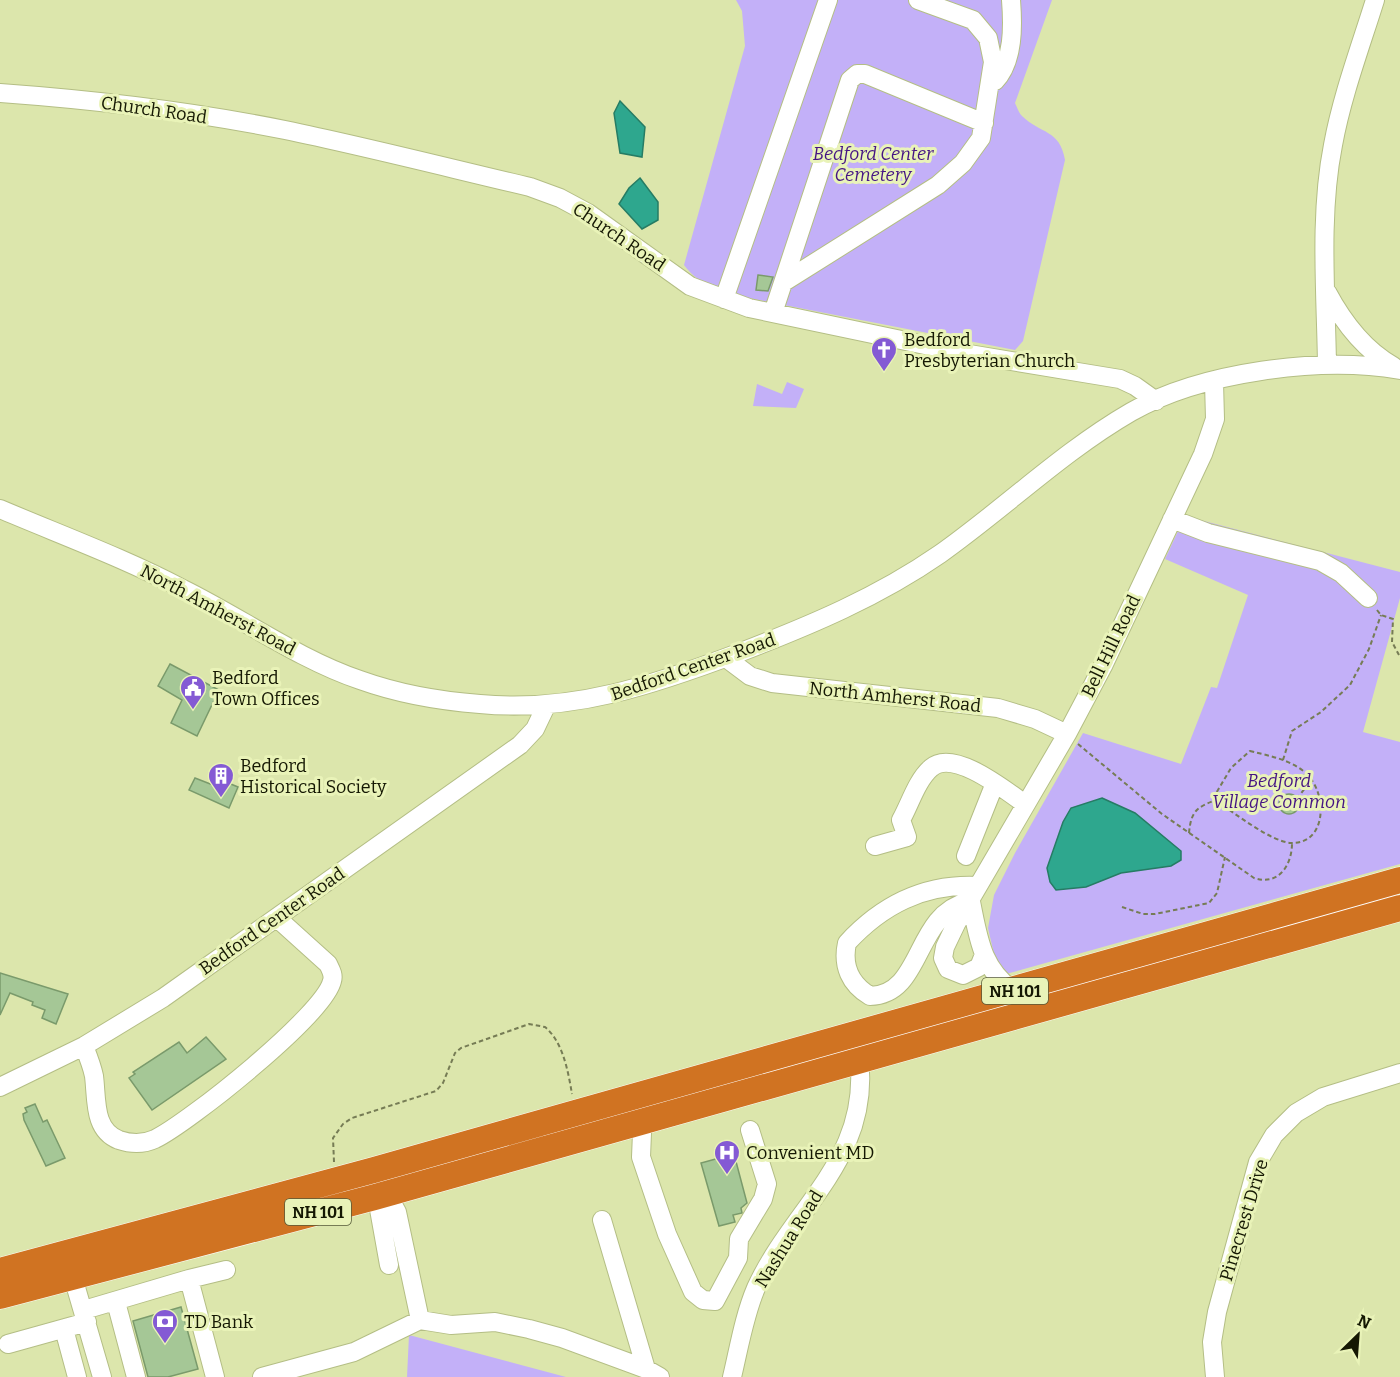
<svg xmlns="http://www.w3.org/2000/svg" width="1400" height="1377" font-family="Bitter,serif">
	<rect width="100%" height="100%" fill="#dce6ac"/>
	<path fill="#c3b0f8" d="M736 0H1052L1015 103C1017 107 1019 113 1022 116 1040 134 1060 129 1065 160L1023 341 1015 350 743 297C721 290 698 285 684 265L745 46 742 11Z
		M787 382 804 389 796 408 753 406 757 384 782 394Z
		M1185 516 1400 572V598L1363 732 1400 742V864L999 976 988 928 994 895 1015 853 1083 733 1181 764 1211 687 1217 688 1248 595 1165 559Z
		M409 1335 566 1377H407Z"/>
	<path fill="#2ea78e" stroke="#267c64" stroke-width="1.5" d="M620 101 645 127 642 157 620 153 614 113Z
		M640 178 658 202V220L642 229 619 204 629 188Z
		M1102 798 1135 813 1181 851V860L1171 866 1121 873 1086 887 1056 890 1050 882 1047 868 1063 822 1071 808Z"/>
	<path fill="#a5c796" stroke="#7a9a6b" stroke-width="1.5" d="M758 275 773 277 768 291 756 290Z
		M170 664 219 690 197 736 171 723 182 700 158 686Z
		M195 778 218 787 221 780 238 787 229 808 189 790Z
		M1279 804a10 10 0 1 1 20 0a10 10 0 1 1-20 0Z
		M0 973 68 994 56 1024 42 1018 45 1010 32 1005 33 1002 10 993 0 1015Z
		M206 1037 226 1059 152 1110 129 1078 135 1074 133 1072 179 1042 187 1053Z
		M35 1104 43 1122 47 1120 65 1158 46 1166 24 1120 23 1114 27 1112 25 1108Z
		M734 1154 747 1203 741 1208 742 1213 733 1215 735 1222 719 1226 701 1163Z
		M181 1307 198 1369 168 1377H148L133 1321Z"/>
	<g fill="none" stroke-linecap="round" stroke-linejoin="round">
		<defs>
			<path id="minor" d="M995 81C1014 61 1013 25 1011 0
				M0 93C96 100 191 111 285 130 367 147 449 168 530 187L560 198 588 213 690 286 749 308 963 353 1120 379 1135 386 1156 401
				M784 282 938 185 963 163 981 138 993 62 988 38 973 20 918 0
				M1327 292C1343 322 1363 349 1393 366
				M724 299 828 0
				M773 313 850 80 857 74H865L984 123
				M1327 365C1326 293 1319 216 1333 145 1342 96 1360 48 1375 0
				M0 509C61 535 124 558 183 589 242 618 298 659 360 680 399 694 440 701 480 704 573 713 656 684 741 652 811 625 878 597 940 554 1005 508 1062 452 1131 412 1201 372 1321 356 1400 370
				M1172 519 1208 533 1320 561 1341 573 1368 598
				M726 658 750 676 772 683 998 708 1035 719 1067 734
				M875 846 907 837 901 820C910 804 917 780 931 768 953 748 1005 790 1025 804
				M966 856 995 783
				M970 897C978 934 980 968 1014 991
				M967 902C914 915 923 995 870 996 850 984 842 966 847 943 882 905 923 884 976 886
				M983 957 979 967 963 975 948 969 943 958 945 947 956 924 1067 734 1104 664 1203 454 1215 419 1214 382
				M84 1046C88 1056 92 1066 94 1076 97 1099 93 1130 119 1140 131 1144 144 1144 155 1139 188 1123 324 1015 332 981 334 975 331 970 328 964L277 918
				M0 1087 84 1046 163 998 520 745 535 729 546 706
				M629 1097 635 1123 642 1133 641 1157 667 1234 693 1292 703 1300 715 1301 738 1258 739 1239 763 1199 767 1184 750 1130
				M374 1170 397 1212 420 1320
				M375 1187 389 1265
				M602 1220 646 1369 660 1377
				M70 1267 102 1377
				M189 1279 226 1270
				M116 1302 136 1377
				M84 1310 189 1279 215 1377
				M64 1329 77 1377
				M8 1344 87 1322
				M262 1377 354 1352 420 1320 451 1325 495 1322 529 1329 562 1338 646 1369
				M732 1377C739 1348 744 1316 756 1288 794 1205 875 1156 858 1051
				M1215 1377 1212 1342 1217 1312 1258 1162 1274 1135 1296 1113 1323 1097 1400 1073"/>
			<path id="highway" d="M0 1271 374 1170 1400 880
				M0 1296 375 1197 1400 908"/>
		</defs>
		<use href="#minor" stroke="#b4be85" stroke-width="20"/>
		<use href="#highway" stroke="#fff" stroke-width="27"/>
		<path stroke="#767c55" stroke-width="2" stroke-dasharray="4.5 3" stroke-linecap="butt" d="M1377 610 1381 615 1393 619 1392 642 1399 655
			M1078 744 1162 814 1254 878C1278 886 1292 866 1292 843
			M1250 751C1270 756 1298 761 1311 779 1327 800 1325 844 1291 843 1272 842 1232 812 1216 800L1215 795 1231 768Z
			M1283 760 1292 731 1321 712 1350 685 1369 649 1381 615
			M1297 799 1305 788 1304 773
			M1189 833C1191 811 1197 807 1216 800
			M1122 907 1143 914H1155L1209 903 1217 893 1225 857
			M334 1162 333 1138 343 1124 352 1118 436 1091 443 1083 455 1053 461 1048 529 1024 545 1027C563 1042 568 1071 572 1094"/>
		<use href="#minor" stroke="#fff" stroke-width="18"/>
		<use href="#highway" stroke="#d07322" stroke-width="26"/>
	</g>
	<defs>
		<symbol id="church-pin" viewBox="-11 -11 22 30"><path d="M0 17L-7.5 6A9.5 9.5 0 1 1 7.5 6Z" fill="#845ad4" stroke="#e9f3b8"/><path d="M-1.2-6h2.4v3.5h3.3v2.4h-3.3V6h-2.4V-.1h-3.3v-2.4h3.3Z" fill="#fff"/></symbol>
		<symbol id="civic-pin" viewBox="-11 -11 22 30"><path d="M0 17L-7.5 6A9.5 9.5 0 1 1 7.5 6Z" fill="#845ad4" stroke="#e9f3b8"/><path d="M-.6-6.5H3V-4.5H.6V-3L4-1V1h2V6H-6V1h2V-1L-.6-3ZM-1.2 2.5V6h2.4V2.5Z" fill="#fff"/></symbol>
		<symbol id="building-pin" viewBox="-11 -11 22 30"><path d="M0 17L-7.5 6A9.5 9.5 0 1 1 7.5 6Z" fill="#845ad4" stroke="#e9f3b8"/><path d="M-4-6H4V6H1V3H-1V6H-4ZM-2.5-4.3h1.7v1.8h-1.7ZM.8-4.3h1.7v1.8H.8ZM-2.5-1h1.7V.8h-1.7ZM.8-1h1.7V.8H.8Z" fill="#fff"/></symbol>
		<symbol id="hospital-pin" viewBox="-11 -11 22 30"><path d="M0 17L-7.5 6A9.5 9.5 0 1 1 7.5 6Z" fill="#845ad4" stroke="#e9f3b8"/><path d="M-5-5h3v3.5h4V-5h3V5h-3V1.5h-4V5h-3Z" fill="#fff"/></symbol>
		<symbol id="bank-pin" viewBox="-11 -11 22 30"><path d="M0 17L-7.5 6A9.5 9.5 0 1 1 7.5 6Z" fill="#845ad4" stroke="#e9f3b8"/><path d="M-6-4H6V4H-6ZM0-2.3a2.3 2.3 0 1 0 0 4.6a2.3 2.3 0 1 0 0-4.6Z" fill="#fff"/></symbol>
	</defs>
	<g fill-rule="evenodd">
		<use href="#church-pin" x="869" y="335" width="30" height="40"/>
		<use href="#civic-pin" x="178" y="673" width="30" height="40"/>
		<use href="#building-pin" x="206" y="761" width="30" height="40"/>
		<use href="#hospital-pin" x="712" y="1138" width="30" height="40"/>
		<use href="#bank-pin" x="150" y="1307" width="30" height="40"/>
	</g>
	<g text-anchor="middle" stroke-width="6" stroke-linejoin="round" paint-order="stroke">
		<g fill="#e9f3b8" stroke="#555a39" stroke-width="1.5">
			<rect x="982" y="978" width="66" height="26" rx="4.5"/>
			<rect x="285" y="1199" width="66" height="26" rx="4.5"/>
		</g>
		<g font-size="16" font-weight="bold" fill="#151803">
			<text x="1015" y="997">NH 101</text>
			<text x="318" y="1218">NH 101</text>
		</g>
		<g font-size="18" fill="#151803" stroke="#e9f3b8">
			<text transform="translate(154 110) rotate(8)" y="6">Church Road</text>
			<text transform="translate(619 237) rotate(34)" y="6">Church Road</text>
			<text transform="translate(218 610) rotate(28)" y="6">North Amherst Road</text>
			<text transform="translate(1111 646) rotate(-64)" y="6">Bell Hill Road</text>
			<text transform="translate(693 667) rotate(-19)" y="6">Bedford Center Road</text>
			<text transform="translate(895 697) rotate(6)" y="6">North Amherst Road</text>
			<text transform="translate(272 921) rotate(-35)" y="6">Bedford Center Road</text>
			<text transform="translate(1244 1220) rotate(-73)" y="6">Pinecrest Drive</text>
			<text transform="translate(789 1239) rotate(-58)" y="6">Nashua Road</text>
		</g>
		<g font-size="18" font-style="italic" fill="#451484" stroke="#e9f3b8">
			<text x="873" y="160">Bedford Center<tspan x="873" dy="21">Cemetery</tspan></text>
			<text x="1279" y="787">Bedford<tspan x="1279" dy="21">Village Common</tspan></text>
		</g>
		<g font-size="18" fill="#151803" stroke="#e9f3b8" text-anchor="start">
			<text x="904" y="346">Bedford<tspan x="904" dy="21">Presbyterian Church</tspan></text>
			<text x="212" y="684">Bedford<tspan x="212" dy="21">Town Offices</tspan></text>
			<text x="240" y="772">Bedford<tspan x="240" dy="21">Historical Society</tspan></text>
			<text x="746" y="1159">Convenient MD</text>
			<text x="184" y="1328">TD Bank</text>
		</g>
	</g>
	<g transform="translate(1358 1335) rotate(25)" stroke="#e9f3b8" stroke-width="4.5" paint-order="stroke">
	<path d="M0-4.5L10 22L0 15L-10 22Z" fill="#151803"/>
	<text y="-9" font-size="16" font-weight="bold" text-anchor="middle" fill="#151803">N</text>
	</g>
</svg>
